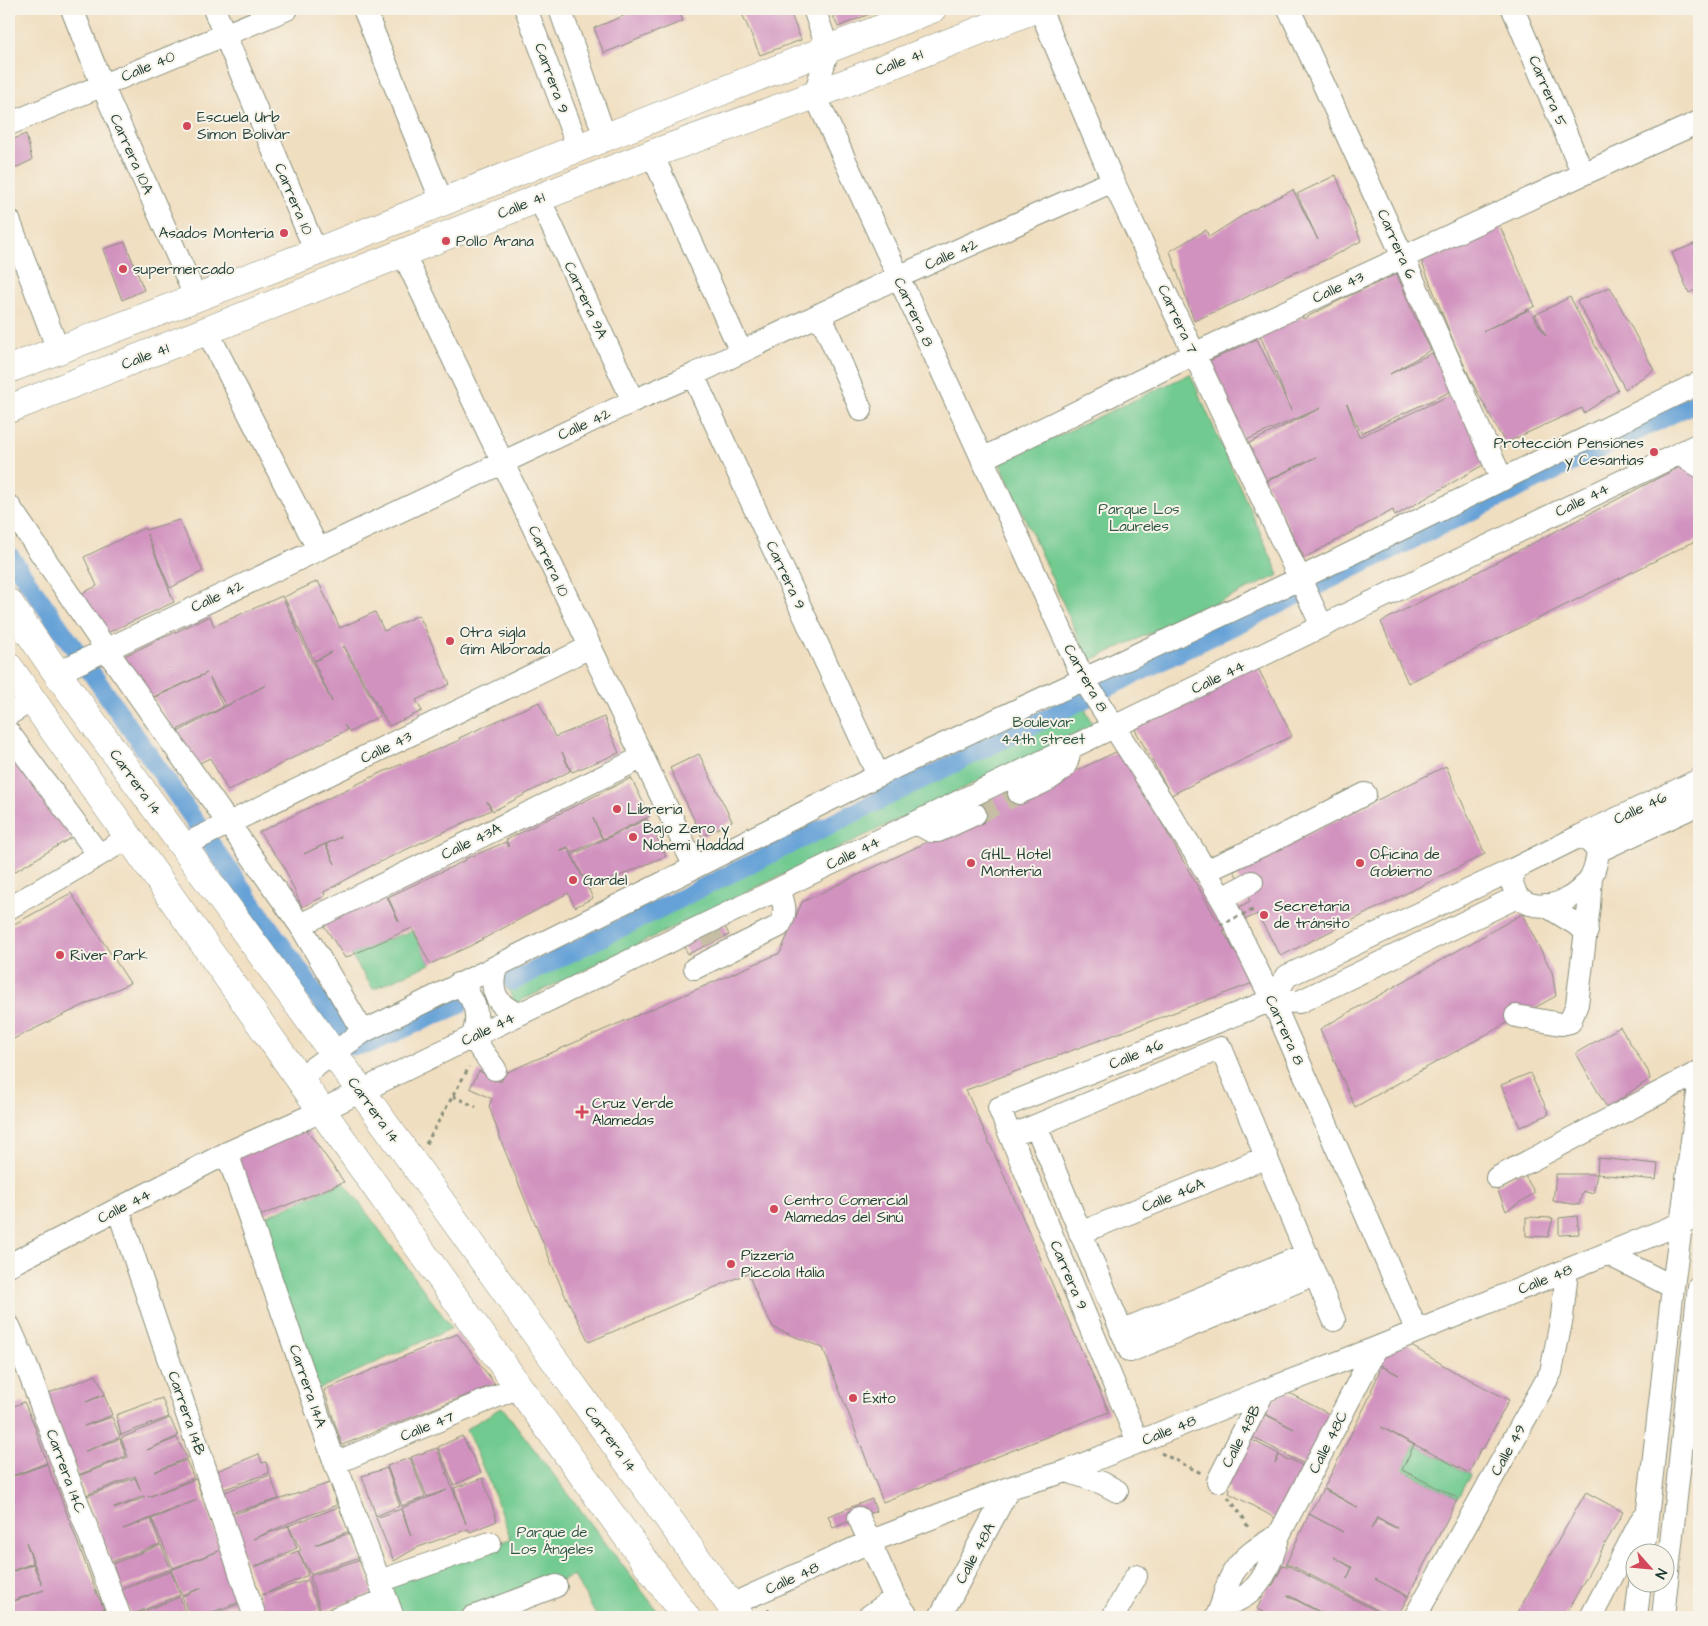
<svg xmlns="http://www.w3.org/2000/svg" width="1708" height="1626" font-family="'Architects Daughter',sans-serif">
	<rect width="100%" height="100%" fill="#f7f3e8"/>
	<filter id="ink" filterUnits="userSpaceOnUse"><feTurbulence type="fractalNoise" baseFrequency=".02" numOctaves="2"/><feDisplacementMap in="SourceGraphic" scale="10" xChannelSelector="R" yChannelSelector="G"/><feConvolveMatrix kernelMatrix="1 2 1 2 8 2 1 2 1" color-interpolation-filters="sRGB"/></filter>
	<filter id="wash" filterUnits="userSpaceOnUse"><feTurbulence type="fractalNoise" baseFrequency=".0096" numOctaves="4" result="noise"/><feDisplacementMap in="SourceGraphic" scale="20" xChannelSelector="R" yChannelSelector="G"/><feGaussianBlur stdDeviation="1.12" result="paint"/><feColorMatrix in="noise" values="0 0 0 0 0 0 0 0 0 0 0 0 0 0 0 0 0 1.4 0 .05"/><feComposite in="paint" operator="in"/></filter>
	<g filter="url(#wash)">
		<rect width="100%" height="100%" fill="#f0dec0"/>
		<path fill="#71ca90" stroke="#488462" d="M1190 374 1279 575 1089 661 1000 463Z
			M1078 694 1093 726 516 1003 504 984V976Z
			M413 931 430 964 373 989 351 955 383 941Z
			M344 1182 452 1328 316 1390 251 1223Z
			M502 1407 662 1617H597L574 1576 463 1617H397L383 1580 511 1539 490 1484 466 1429Z
			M1415 1445 1470 1474 1458 1498 1402 1469Z"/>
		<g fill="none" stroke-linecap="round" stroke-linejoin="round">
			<path stroke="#66a2d7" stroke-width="19" d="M9 555 352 1046 368 1044 459 1005
				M513 981 1190 647 1699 401"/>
		</g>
		<g id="blocks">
			<path fill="#d192bf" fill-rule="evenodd" d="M640 9H679L683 21 604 53 594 28Z
				M740 9H789L801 40 760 55Z
				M830 9H882L838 27Z
				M26 134 32 160 9 171V141Z
				M1336 175 1361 241 1327 259 1282 278 1239 301 1194 321 1170 251 1206 230 1209 237 1248 212 1293 190 1318 240 1297 194Z
				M1499 224 1535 306 1483 331 1529 310 1546 336 1535 315 1570 297 1618 390 1584 413 1582 408 1505 443 1470 378 1454 343 1421 260Z
				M125 242 144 290 122 300 103 249Z
				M1699 242V288L1689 293 1672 253Z
				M1397 274 1412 311 1431 350 1390 374 1432 353 1454 390 1361 433 1347 404 1359 437 1455 393 1488 462 1395 516 1393 510 1304 558 1266 482 1316 457 1263 482 1243 446 1321 408 1244 441 1209 361 1257 339 1291 410 1260 335 1302 316 1303 319 1344 298Z
				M1610 287 1654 370 1625 389 1577 301Z
				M1691 461 1699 480V539L1408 683 1381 622Z
				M179 520 203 571 170 588 147 534 174 602 105 634 78 595 97 586 84 557 144 528 145 530Z
				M318 581 340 628 375 612 384 631 419 615 450 684 416 700 422 711 389 726 344 646 343 647 381 715 350 732 344 725 347 730 228 791 210 758 198 764 176 733 266 685 226 706 210 678 223 707 175 731 154 698 207 673 151 698 122 657 210 616 214 626 282 596 312 662 332 702 314 662 332 652 314 661 284 597Z
				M1256 664 1292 736 1171 795 1133 726Z
				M539 702 555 737 604 717 619 753 572 772 562 752 570 771 493 811 487 801 491 810 371 866 324 892 325 896 302 907 283 865 259 832 378 774 460 740 459 738ZM341 837 326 844 335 864 325 844 304 854Z
				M9 743 79 833 9 875Z
				M1120 750 1217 920 1250 901 1234 871 1446 766 1485 854 1281 956 1257 914 1223 931 1253 983 966 1090 1109 1412 883 1502 823 1348 774 1328 760 1303 748 1273 589 1342 563 1291 503 1146 489 1106 492 1099 470 1088 479 1071 501 1082 505 1073 780 953 802 902 977 818 972 807 1016 786 1021 797Z
				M699 754 732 821 702 837 670 768Z
				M631 778 650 816 603 839 593 818 602 839 571 853 568 847 560 850V851L568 848 593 898 575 907 568 893 470 946 430 964 412 928 345 958 323 924 384 891 399 922 388 897 466 860 465 859 506 842 509 847 506 840Z
				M647 819 666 856 589 889 572 855Z
				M71 893 130 983 9 1041V927Z
				M1522 914 1552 972 1556 996 1355 1107 1320 1029Z
				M724 924 729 935 688 954 683 944Z
				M1620 1027 1648 1071 1650 1079 1607 1108 1576 1053Z
				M1530 1073 1549 1114 1520 1127 1501 1085Z
				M307 1130 344 1182 257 1217 233 1159Z
				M1598 1158 1658 1164 1656 1180 1597 1174Z
				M1522 1171 1535 1193 1506 1211 1496 1186Z
				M1556 1174H1597L1593 1194 1583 1191 1579 1205 1553 1201Z
				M1577 1216 1579 1234 1559 1235V1218Z
				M1526 1217 1553 1218 1548 1237 1526 1236Z
				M457 1334 495 1384 342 1445 324 1390Z
				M1408 1344 1455 1372 1509 1400 1483 1449 1481 1448 1469 1473 1381 1427 1414 1445 1402 1470 1458 1498 1408 1596 1375 1579 1408 1597 1397 1617H1391L1293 1566 1286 1564 1309 1514 1343 1532 1309 1514 1323 1489 1358 1508 1324 1488 1372 1392 1371 1391 1382 1366 1399 1375 1380 1365 1387 1351ZM1377 1517 1397 1528H1396L1377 1519 1371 1529ZM1334 1557 1352 1567 1347 1579 1352 1568Z
				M96 1375 105 1394 86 1402 104 1395 112 1415 84 1426 112 1417 120 1437 83 1452 120 1439 126 1456 78 1475 46 1394Z
				M1285 1391 1335 1417 1308 1466 1246 1434 1258 1411 1294 1429 1258 1410Z
				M162 1398 169 1417 121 1435 116 1415Z
				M24 1402 33 1422 47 1463 9 1477V1408Z
				M170 1418 178 1436 147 1450 177 1438 187 1458 154 1472 186 1460 194 1478 148 1497 196 1479 221 1550 242 1601 199 1617H190L182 1596 202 1588 182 1595 171 1570 219 1551 173 1568 152 1519 197 1500 123 1529 151 1519 160 1544 111 1562 87 1496 135 1478 141 1491 135 1476 86 1495 78 1476 128 1457 121 1438ZM144 1496V1498L114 1509V1508Z
				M462 1436 481 1473 454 1485 438 1447Z
				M1244 1436 1279 1454 1275 1463 1279 1455 1288 1460 1290 1459 1308 1469 1277 1519 1229 1493 1230 1488 1222 1482Z
				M437 1448 466 1524 454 1488 483 1478 497 1521 470 1532 468 1529 416 1548 394 1561 376 1518 401 1509 411 1536 402 1508 447 1490 427 1497 411 1457Z
				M259 1454 262 1463 266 1462 269 1473 219 1491 212 1473Z
				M410 1458 425 1497 402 1506 387 1466Z
				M47 1464 55 1485H56L98 1597H99L107 1617H54L53 1614V1617H9V1603L44 1590 9 1602V1573L33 1564 42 1584 26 1542 33 1563 9 1572V1478Z
				M387 1468 400 1506 376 1516 362 1476Z
				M270 1475 279 1499 230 1513 220 1494Z
				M330 1483 337 1505 289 1523 253 1539 339 1507 349 1531 315 1545 350 1533 360 1557 310 1574 298 1551 308 1575 262 1595 308 1580 319 1610 303 1617H267L258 1597H260L228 1516ZM288 1525 301 1550 254 1567 297 1548Z
				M1586 1492 1623 1512 1564 1617H1515Z
				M872 1499 876 1511 833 1528 828 1516Z
				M161 1545 171 1569 121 1588 112 1564Z
				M361 1559 373 1593 321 1612 310 1576Z
				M1283 1565 1291 1567 1388 1617H1272L1257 1609 1268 1585 1272 1587ZM1288 1595 1328 1616V1617L1288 1596Z
				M171 1571 180 1595 131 1615 121 1590Z
				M180 1597 187 1617H129Z
				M242 1603 247 1617H204Z"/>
		</g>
	</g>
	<g filter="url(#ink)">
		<use href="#blocks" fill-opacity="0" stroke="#888e7a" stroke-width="1"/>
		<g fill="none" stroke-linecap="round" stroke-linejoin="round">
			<path stroke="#c6bea4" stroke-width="22" stroke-dasharray="22 11" stroke-linecap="butt" d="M975 814 1019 793
				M709 931 714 942"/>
			<defs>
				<path id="minor" d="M72 9 102 85 196 298
					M214 9 316 252
					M364 9 442 202
					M526 9 578 147
					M560 9 605 137
					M814 9 828 49 815 95 1084 680 1195 853 1227 908 1272 1000 1417 1331
					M1040 9 1113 181 1322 626
					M1289 9 1403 257 1502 480
					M1513 9 1583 174
					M9 124 287 9
					M652 154 741 352
					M539 198 633 401
					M9 220 58 350
					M403 253 695 867
					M820 314 861 410
					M207 331 318 549
					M693 375 878 775
					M1679 454 1699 466
					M982 459 1194 354 1583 174 1699 122
					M9 506 106 649 300 925 363 1032
					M57 673 633 401 693 375 898 277 1113 181
					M9 714 32 700
					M9 733 99 855
					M1019 793C1032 787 1060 777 1066 764 1068 759 1069 754 1070 749
					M916 823 931 831H938L975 814
					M1580 836 1590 842 1598 851C1597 860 1595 869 1591 877 1579 896 1553 911 1530 904 1526 903 1521 899 1517 897L1512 883 1514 869Z
					M1580 836 1699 780
					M182 846 590 647
					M1598 851 1699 804
					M1206 871 1278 838 1365 794
					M1222 898 1252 882
					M1545 905 1587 931
					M9 908 128 838
					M300 925 643 757
					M497 966C488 989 496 1006 519 1014
					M695 968 779 926C788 913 784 903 779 889
					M458 984C476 998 481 1016 472 1037L495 1069
					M1272 1000 1287 976 1514 869
					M1516 1016 1561 1024 1570 1022 1577 1004 1589 906 1591 877
					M299 1078 363 1032 497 966 891 769 1299 579 1699 383
					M1036 1126 1130 1351 1315 1274
					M1011 1136 1221 1048 1334 1320
					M227 1153 335 1463 393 1617
					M1497 1178 1699 1072
					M118 1209 255 1617
					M1080 1233 1267 1157
					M1608 1254 1673 1287
					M9 1265 227 1153 308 1117 472 1037 1699 444
					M9 1326 25 1362 120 1617
					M1121 1331 1307 1254
					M1138 1442 999 1108 1272 1000 1299 1002 1517 897
					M335 1463 519 1387
					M1067 1471 1102 1483 1117 1491
					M1218 1481 1264 1391
					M859 1518 895 1598 908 1617
					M1643 1554 1673 1287 1699 1086
					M380 1581 490 1543
					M731 1605 869 1542 1009 1488 1067 1471 1264 1391 1376 1348 1699 1216
					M1222 1605C1260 1598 1269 1568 1279 1535L1376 1348
					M1217 1616C1223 1604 1224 1591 1230 1579 1239 1558 1261 1545 1279 1535
					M338 1617 386 1600
					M473 1617 556 1586
					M868 1617 895 1598
					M940 1617 1009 1488
					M1113 1617 1136 1576
					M1415 1617 1551 1372 1562 1317 1567 1270
					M1591 1617 1642 1519
					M1636 1617 1640 1584
					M1663 1617 1699 1286"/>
				<path id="major" d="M9 369 316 252 828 49 932 9
					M9 409 403 253 539 198 652 154 815 95 1035 9
					M9 603 57 673 414 1164 739 1617
					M9 667C233 985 456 1304 686 1617"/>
			</defs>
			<use href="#minor" stroke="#888e7a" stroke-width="24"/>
			<use href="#major" stroke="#888e7a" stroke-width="29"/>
			<path stroke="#888e7a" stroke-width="3" stroke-dasharray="4 4" stroke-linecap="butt" d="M453 1096 476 1107
				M426 1144 469 1067
				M1161 1453 1201 1473
				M1228 1497 1243 1517 1249 1530
				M768 1609 773 1617"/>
			<use href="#minor" stroke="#fff" stroke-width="22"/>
			<use href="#major" stroke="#fff" stroke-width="28"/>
			<path stroke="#888e7a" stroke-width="3" stroke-dasharray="4 4" stroke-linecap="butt" d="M1220 925 1255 909"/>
		</g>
	</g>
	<g fill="#d1495b" stroke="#f7f3e8" stroke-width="2">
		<circle cx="187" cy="126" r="5"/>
		<circle cx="284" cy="233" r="5"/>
		<circle cx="446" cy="241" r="5"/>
		<circle cx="123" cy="269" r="5"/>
		<circle cx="1654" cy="452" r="5"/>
		<circle cx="450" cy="641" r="5"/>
		<circle cx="617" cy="809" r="5"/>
		<circle cx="633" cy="837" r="5"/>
		<circle cx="971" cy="863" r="5"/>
		<circle cx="1360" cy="863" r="5"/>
		<circle cx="573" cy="880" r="5"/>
		<circle cx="1264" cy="915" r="5"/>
		<circle cx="60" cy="955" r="5"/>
		<path d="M579.5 1104.5h5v5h5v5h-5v5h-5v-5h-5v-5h5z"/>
		<circle cx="774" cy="1209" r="5"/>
		<circle cx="731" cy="1264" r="5"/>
		<circle cx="853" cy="1398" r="5"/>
	</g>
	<g text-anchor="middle" stroke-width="4" stroke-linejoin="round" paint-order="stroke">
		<g font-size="15" fill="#1f3d34" stroke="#f7f3e8">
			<text transform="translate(899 62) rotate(-21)" y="5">Calle 41</text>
			<text transform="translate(148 66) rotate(-23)" y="5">Calle 40</text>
			<text transform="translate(552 78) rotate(70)" y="5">Carrera 9</text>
			<text transform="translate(1548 91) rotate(67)" y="5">Carrera 5</text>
			<text transform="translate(132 154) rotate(66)" y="5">Carrera 10A</text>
			<text transform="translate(294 199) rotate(67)" y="5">Carrera 10</text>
			<text transform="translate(521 205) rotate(-22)" y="5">Calle 41</text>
			<text transform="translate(1397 244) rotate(66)" y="5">Carrera 6</text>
			<text transform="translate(951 254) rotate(-24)" y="5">Calle 42</text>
			<text transform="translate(1338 287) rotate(-25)" y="5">Calle 43</text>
			<text transform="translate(586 300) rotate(65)" y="5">Carrera 9A</text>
			<text transform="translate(914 312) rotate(65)" y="5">Carrera 8</text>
			<text transform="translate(1178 319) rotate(65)" y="5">Carrera 7</text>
			<text transform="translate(145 356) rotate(-21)" y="5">Calle 41</text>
			<text transform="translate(584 424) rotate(-25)" y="5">Calle 42</text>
			<text transform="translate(1582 500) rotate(-26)" y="5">Calle 44</text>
			<text transform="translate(549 561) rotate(65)" y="5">Carrera 10</text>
			<text transform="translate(786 575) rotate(65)" y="5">Carrera 9</text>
			<text transform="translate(217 596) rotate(-25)" y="5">Calle 42</text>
			<text transform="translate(1218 677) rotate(-26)" y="5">Calle 44</text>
			<text transform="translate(1086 678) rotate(61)" y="5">Carrera 8</text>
			<text transform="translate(386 747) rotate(-26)" y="5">Calle 43</text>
			<text transform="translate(136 782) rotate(54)" y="5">Carrera 14</text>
			<text transform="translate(1640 808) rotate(-25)" y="5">Calle 46</text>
			<text transform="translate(471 841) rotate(-26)" y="5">Calle 43A</text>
			<text transform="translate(853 853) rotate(-26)" y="5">Calle 44</text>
			<text transform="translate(488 1029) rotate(-26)" y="5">Calle 44</text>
			<text transform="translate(1285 1030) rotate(66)" y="5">Carrera 8</text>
			<text transform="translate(1136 1054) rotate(-22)" y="5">Calle 46</text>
			<text transform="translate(374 1110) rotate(54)" y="5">Carrera 14</text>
			<text transform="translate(1173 1195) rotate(-22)" y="5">Calle 46A</text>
			<text transform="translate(124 1206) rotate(-27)" y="5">Calle 44</text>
			<text transform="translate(1069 1275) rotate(67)" y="5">Carrera 9</text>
			<text transform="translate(1545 1279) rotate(-22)" y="5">Calle 48</text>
			<text transform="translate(308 1386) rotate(71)" y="5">Carrera 14A</text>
			<text transform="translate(187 1413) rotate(71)" y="5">Carrera 14B</text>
			<text transform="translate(427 1426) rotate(-22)" y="5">Calle 47</text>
			<text transform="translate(1169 1430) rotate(-22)" y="5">Calle 48</text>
			<text transform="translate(1241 1436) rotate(-63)" y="5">Calle 48B</text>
			<text transform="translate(611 1439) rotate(54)" y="5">Carrera 14</text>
			<text transform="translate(1328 1442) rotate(-63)" y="5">Calle 48C</text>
			<text transform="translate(1508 1450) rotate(-61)" y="5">Calle 49</text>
			<text transform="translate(66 1471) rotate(70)" y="5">Carrera 14C</text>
			<text transform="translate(975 1553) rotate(-62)" y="5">Calle 48A</text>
			<text transform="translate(792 1578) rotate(-25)" y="5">Calle 48</text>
		</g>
		<g font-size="15" fill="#1f3d34" stroke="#f7f3e8" text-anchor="start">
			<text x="197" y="122">Escuela Urb<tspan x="197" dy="17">Simon Bolivar</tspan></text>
			<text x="274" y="238" text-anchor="end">Asados Monteria</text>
			<text x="456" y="246">Pollo Arana</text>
			<text x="133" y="274">supermercado</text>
			<text x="1644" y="448" text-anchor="end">Protección Pensiones<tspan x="1644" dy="17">y Cesantias</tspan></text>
			<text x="460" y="637">Otra sigla<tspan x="460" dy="17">Gim Alborada</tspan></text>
			<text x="627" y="814">Libreria</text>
			<text x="643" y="833">Bajo Zero y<tspan x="643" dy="17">Nohemi Haddad</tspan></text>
			<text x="981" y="859">GHL Hotel<tspan x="981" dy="17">Monteria</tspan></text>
			<text x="1370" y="859">Oficina de<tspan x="1370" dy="17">Gobierno</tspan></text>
			<text x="583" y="885">Gardel</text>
			<text x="1274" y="911">Secretaria<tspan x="1274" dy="17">de tránsito</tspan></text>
			<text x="70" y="960">River Park</text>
			<text x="592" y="1108">Cruz Verde<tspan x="592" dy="17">Alamedas</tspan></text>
			<text x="784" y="1205">Centro Comercial<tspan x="784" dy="17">Alamedas del Sinú</tspan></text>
			<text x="741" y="1260">Pizzería<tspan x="741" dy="17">Piccola Italia</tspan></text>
			<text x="863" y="1403">Éxito</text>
		</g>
		<g font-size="15" fill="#2f5946" stroke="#f7f3e8">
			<text x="1139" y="514">Parque Los<tspan x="1139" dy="17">Laureles</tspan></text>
			<text x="1043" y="727">Boulevar<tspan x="1043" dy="17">44th street</tspan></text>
			<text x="552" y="1537">Parque de<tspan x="552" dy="17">Los Ángeles</tspan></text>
		</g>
	</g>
	<rect width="1708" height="1626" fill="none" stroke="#f7f3e8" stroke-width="30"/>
	<g transform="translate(1650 1568) rotate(117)"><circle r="24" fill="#f7f3e8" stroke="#a1aaa0"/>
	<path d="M0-4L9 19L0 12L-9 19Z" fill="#d1495b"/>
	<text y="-8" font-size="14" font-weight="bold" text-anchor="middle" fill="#1f3d34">N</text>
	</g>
</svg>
